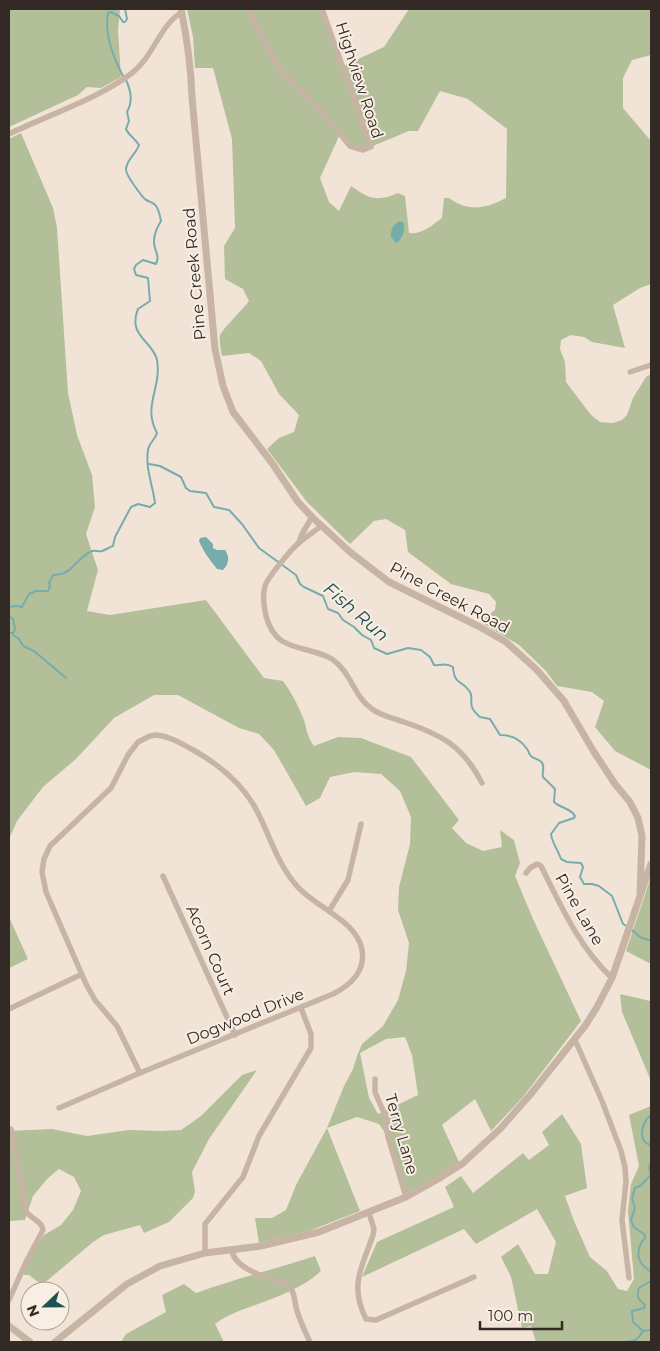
<svg xmlns="http://www.w3.org/2000/svg" width="660" height="1351" font-family="Montserrat,sans-serif">
	<rect width="100%" height="100%" fill="#f1e4d7"/>
	<path fill="#b3bf98" fill-rule="evenodd" d="M9 9H120L118 31 121 77 101 88 87 87 78 95 9 127Z
		M187 9H322L343 66 384 47 409 9H651V55L632 60 623 78V108L651 141V284L640 288 613 305 625 348 592 342 584 337 571 335 561 340 560 349 565 362 566 382 591 415 600 422 613 423 622 420 627 415 633 398 646 377 651 374V770L615 751 595 727 604 701 592 692 557 686 546 671 519 645 480 622 495 610 496 602 489 594 451 584 408 552 405 530 386 519 374 521 350 544 307 502 267 449 279 438 294 432 299 415 279 394 261 361 249 353 222 356C221 350 219 342 220 335 221 331 245 307 249 301L243 289 225 279 224 246 235 228 232 139 213 68H195L193 37ZM440 91 468 99 507 129 506 198C485 209 468 212 449 198H444L442 218C432 225 422 235 409 233L405 196 398 193C377 202 369 199 351 186L339 211 329 202 320 178 340 134 357 150H363L409 131H418Z
		M21 133 53 208 57 228 68 393 77 435 92 475 95 507 86 534 98 570 87 611 110 615 206 600 264 678 283 681C292 693 298 705 304 720 307 730 307 736 314 746L338 737 361 738 411 757 459 820 452 828 466 843 483 851 502 847 500 830 514 840 520 863 515 876 533 919 581 1021 523 1097 491 1131 475 1099 442 1125 459 1162 429 1181 406 1193 390 1140 379 1124 357 1117 327 1128 360 1211 309 1231 259 1243 255 1218H272L286 1210 296 1185 327 1128 344 1086 353 1069 357 1056 362 1044 383 1026 398 1000 406 971 409 943 398 910 399 887 410 844 411 817 400 791 381 774 354 772 330 777 320 798 306 806 274 750 259 734 239 728 178 695H154L114 718 76 759 43 787 17 821 9 839V139ZM405 1037 412 1055 418 1095 378 1114 369 1098 360 1053 386 1039Z
		M651 877V964L626 951Z
		M9 917 28 959 9 968Z
		M620 994 650 1001 651 997V1081L622 1012Z
		M257 1070 209 1139 192 1172 195 1192 193 1198 169 1222 144 1233 140 1225 104 1235 93 1242 42 1285 29 1275H23L31 1255 44 1235 61 1225 73 1210 81 1191 74 1177 59 1169 48 1178 33 1196 25 1220 9 1221V1131L52 1129 87 1136 129 1130 161 1131 181 1130 201 1116 242 1075Z
		M651 1106V1342H536L531 1326 522 1328 511 1277 501 1257 518 1244 535 1274H548L556 1242 537 1209 476 1244 464 1229 362 1277 377 1242 454 1207 445 1187 461 1176 473 1193 523 1153 529 1160 549 1145 542 1132 562 1114 581 1144 587 1188 565 1196 574 1221 590 1257 607 1271 618 1289 627 1291 634 1279 628 1211 631 1184 639 1166 629 1115Z
		M315 1256 321 1271C304 1287 280 1296 258 1304 242 1310 228 1314 215 1324L224 1342H121L126 1334 166 1312 162 1295 184 1284 196 1293C235 1279 275 1269 315 1256Z"/>
	<path fill="#77acad" d="M400 221 404 223C405 230 403 239 396 243L391 237C391 229 392 225 400 221Z
		M206 537 213 544V548L217 550H225C230 557 229 564 223 570L217 569C210 560 203 551 199 541L200 538Z"/>
	<g fill="none" stroke-linecap="round" stroke-linejoin="round">
		<path stroke="#77acad" stroke-width="2" d="M123 76C113 57 104 35 108 13L111 12 119 16 123 22H125L127 19 125 9
			M149 464 160 466 181 477 186 488 190 491 206 493 214 507 229 510 242 524 259 548 296 575 300 584 304 587 323 596 328 609 338 613 343 620 354 627 362 635 371 640 374 648 387 654 408 648 421 650 430 657 434 665C442 666 445 662 453 667 455 687 461 678 470 692 473 697 470 702 472 707 473 711 477 714 480 717L490 719 500 735C511 735 521 740 527 749 531 755 527 751 531 756 535 760 542 759 543 765 544 770 542 773 543 777L555 789 554 802C560 808 571 808 575 816L574 818 559 823 551 834C552 843 558 850 561 859L567 862 581 863 583 867 580 877 584 884H592L599 886 612 896 623 924 628 927
			M9 607 17 606 22 607 29 594 36 591H48L50 586 49 583 53 575C72 575 75 560 90 552 95 549 97 552 102 551 105 550 110 547 113 546L115 537 131 507 138 504 150 507 155 503C153 486 145 468 148 450 149 443 155 440 157 433 142 406 162 388 157 360 153 341 127 336 138 309L150 301 148 278 136 275 134 269 136 265 143 260 156 264C159 257 157 255 155 248 152 238 156 229 161 221 160 216 159 210 156 206 153 202 150 202 146 200 142 197 125 174 126 169 127 159 136 154 139 145 135 138 129 136 126 129L129 121 127 112C133 101 131 91 126 80
			M9 616 13 619 15 629 13 633H9
			M13 633V635L19 639 23 646 34 651 66 678
			M632 930 640 937 651 941
			M651 1115C644 1120 639 1133 644 1141 645 1142 651 1146 651 1146
			M651 1162 649 1168 651 1175 640 1186 635 1188 632 1198 635 1208 631 1220 634 1227 645 1235V1238C638 1245 636 1256 642 1264 644 1267 649 1270 651 1272
			M644 1331 651 1330
			M623 1342C635 1341 636 1342 643 1331L633 1322 632 1311 644 1308 645 1305C638 1299 636 1296 639 1288L651 1281"/>
		<path stroke="#c8b4a4" stroke-width="5.5" d="M248 9 262 38 282 72 325 115 350 146 363 150 371 147 322 9
			M9 134C48 115 98 99 132 73 154 56 159 26 182 12
			M630 372 651 365
			M321 526C314 532 307 536 300 542 292 548 268 577 265 586 262 596 264 607 266 616 269 627 273 635 282 641 297 650 317 650 332 659 351 672 354 697 372 709 381 716 394 718 404 722 442 735 463 746 482 783
			M299 542 302 534 312 517
			M157 735C172 737 182 744 195 751 221 766 243 784 257 811 270 836 277 863 296 885 314 907 357 920 362 950 366 972 350 985 333 994L140 1073 117 1026 95 1000 86 984 46 892 42 872 44 859 50 846 111 788 128 755 138 742 150 736Z
			M526 873 530 868 537 864 541 866C561 906 579 947 612 978
			M163 876 235 1035
			M329 911 348 880 361 824
			M9 1009 82 974
			M575 1040 602 1101 621 1151 625 1167 626 1182 622 1220 629 1278
			M375 1079V1092L384 1113 388 1137 406 1197
			M59 1108 140 1073
			M369 1213 374 1229 373 1235C362 1267 349 1285 366 1319L376 1320 474 1277
			M232 1250C233 1266 259 1275 273 1280 279 1282 286 1283 290 1288 294 1292 294 1297 295 1302 297 1316 304 1329 310 1342
			M205 1253V1224L243 1177 259 1136 311 1048V1034L301 1008
			M9 1300 26 1262 43 1230C42 1220 30 1219 26 1211L11 1129"/>
		<path stroke="#c8b4a4" stroke-width="7" d="M181 9C187 38 191 67 192 97L215 349 223 386 233 412 272 463 298 502 312 517 350 552 389 582 478 626 506 642 536 669 564 701 594 752 615 784 630 802 638 818 642 836 640 895
			M9 1326 30 1342
			M55 1342 127 1284 160 1266 205 1253 261 1246 319 1232 406 1197 438 1179 462 1164 500 1129 530 1095 585 1026 597 1007 612 978 651 864"/>
	</g>
	<g text-anchor="middle" stroke-width="4" stroke-linejoin="round" paint-order="stroke">
		<g font-size="16" fill="#332a25" stroke="#f9eee3">
			<text transform="translate(360 80) rotate(72)" y="6">Highview Road</text>
			<text transform="translate(194 274) rotate(-95)" y="6">Pine Creek Road</text>
			<text transform="translate(450 597) rotate(28)" y="6">Pine Creek Road</text>
			<text transform="translate(580 909) rotate(60)" y="6">Pine Lane</text>
			<text transform="translate(211 950) rotate(66)" y="6">Acorn Court</text>
			<text transform="translate(245 1016) rotate(-22)" y="6">Dogwood Drive</text>
			<text transform="translate(402 1134) rotate(74)" y="6">Terry Lane</text>
		</g>
		<g font-size="18" font-style="italic" fill="#1c5254" stroke="#f9eee3">
			<text transform="translate(356 612) rotate(41)" y="6">Fish Run</text>
		</g>
	</g>
	<rect width="660" height="1351" fill="none" stroke="#332a25" stroke-width="20"/>
	<g transform="translate(45 1306) rotate(248)"><circle r="24" fill="#f9eee3" stroke="#aaa097"/>
	<path d="M0-4L9 19L0 12L-9 19Z" fill="#1c5254"/>
	<text y="-8" font-size="14" font-weight="bold" text-anchor="middle" fill="#332a25">N</text>
	</g>
	<path d="M480 1321v8h82v-8" fill="none" stroke="#332a25" stroke-width="2.5"/>
	<text x="488" y="1321" font-size="15" fill="#332a25" stroke="#f9eee3" stroke-width="4" paint-order="stroke">100 m</text>
</svg>
